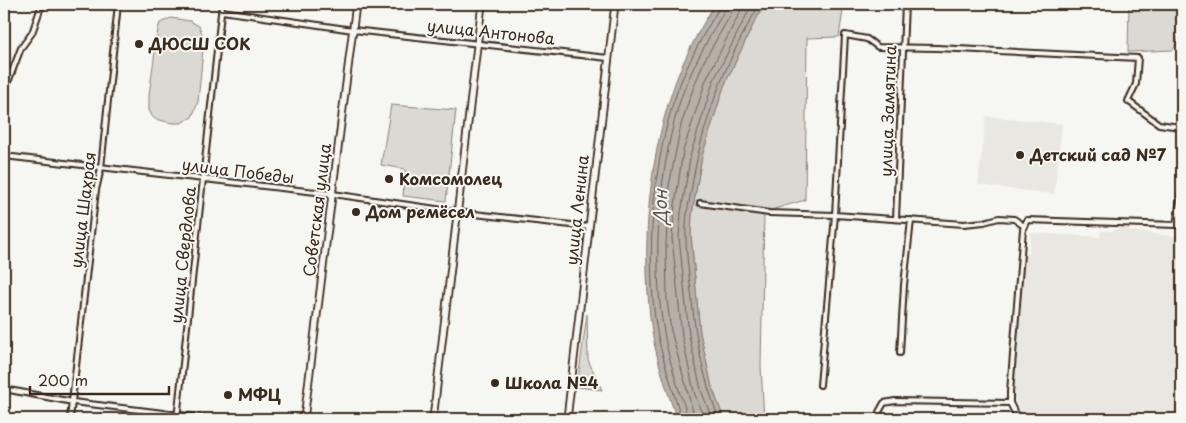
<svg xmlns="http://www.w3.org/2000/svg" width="1186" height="423" font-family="'Playpen Sans',sans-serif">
	<rect width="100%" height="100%" fill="#f6f6f2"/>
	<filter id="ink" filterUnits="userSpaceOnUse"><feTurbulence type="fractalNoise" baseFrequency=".02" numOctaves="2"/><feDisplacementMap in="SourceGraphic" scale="10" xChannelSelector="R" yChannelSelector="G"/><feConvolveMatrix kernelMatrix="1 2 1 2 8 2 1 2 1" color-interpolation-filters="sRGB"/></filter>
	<g filter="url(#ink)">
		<path fill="#e8e7e2" d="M154 4H211L210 10Z
			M986 116 1062 124 1054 194 978 185Z
			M1121 228H1129V231L1182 237V419H1128L1088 416V419H1023L1013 394 1023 253 1029 254 1031 233 1100 237 1101 231H1111Z"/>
		<path fill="#dad9d3" stroke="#8a8278" d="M765 4H844L839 37 807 38 805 200 764 212 761 366 764 419H724L712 387 700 333 691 236 692 214 702 156 724 86 754 23Z
			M1129 4H1182V32L1173 50 1128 52Z
			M171 18 190 21 199 26 204 39 198 102 192 117 181 123H172L155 119 152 116 149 110V95L158 29 160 23Z
			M391 105 456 110 446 201 403 196 405 169 381 165Z
			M587 314 588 360 602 390 577 387Z"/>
		<path fill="#b6b0a9" stroke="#857a71" d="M715 4H765L754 23 724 86 702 156 692 214 691 236 700 333 712 387 724 419H677C667 391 657 361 652 332 641 255 647 166 672 92 682 61 698 32 715 4Z"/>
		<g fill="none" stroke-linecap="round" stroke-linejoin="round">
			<path stroke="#6c6056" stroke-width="1" d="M681 419C680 411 676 402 674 394 668 373 661 353 657 332 645 259 652 162 677 92 688 62 703 35 719 8V4
				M687 419C687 411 683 402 680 394 674 373 667 353 664 332 651 261 659 163 682 95 693 65 709 38 724 11L725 4
				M695 419 671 331 667 300 666 245 669 186 681 125 690 97 704 61 731 14 733 4
				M704 419 694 392 682 336 672 238 674 212 683 151 706 80 744 4
				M712 419 701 390 689 335 679 237 681 213 691 153 713 82 752 4
				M719 419C704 380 696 343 692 301 690 280 686 258 686 237 685 222 688 206 691 192 701 125 725 61 760 4"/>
			<defs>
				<path id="street" d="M222 11 353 30 608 58
					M4 93 21 48 32 33 42 4
					M4 156 333 194 457 212 589 227
					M700 203 769 213 835 215 845 35 867 39 878 47 937 48 1138 58 1136 84 1128 101 1159 124 1180 127 1182 132
					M896 219 905 4
					M1176 225 1182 188
					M900 353 904 285 911 220
					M820 385 835 215 964 224 984 222 999 218 1014 219 1024 226
					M4 389 73 402 213 419
					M70 419 96 190 101 168 118 4
					M177 419 222 4
					M879 419V412L884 403 895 401 1010 403
					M1018 419 1010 403V392L1023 229 1027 220 1176 225 1182 226"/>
				<path id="secondary" d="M304 419 356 4
					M433 419 482 4
					M567 419 615 4"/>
			</defs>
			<use href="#street" stroke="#3b2a1e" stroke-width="8"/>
			<use href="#secondary" stroke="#3b2a1e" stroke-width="9"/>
			<use href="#street" stroke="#f6f6f2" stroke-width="4"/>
			<use href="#secondary" stroke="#f6f6f2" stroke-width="5.5"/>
		</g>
	</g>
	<g fill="#3b2a1e" stroke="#f6f6f2" stroke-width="2">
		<circle cx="139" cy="44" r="5"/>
		<circle cx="1020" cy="155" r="5"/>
		<circle cx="389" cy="179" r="5"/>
		<circle cx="356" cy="212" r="5"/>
		<circle cx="495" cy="383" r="5"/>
		<circle cx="228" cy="395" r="5"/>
	</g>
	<g text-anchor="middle" stroke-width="4" stroke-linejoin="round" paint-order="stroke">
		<g font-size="16" fill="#3b2a1e" stroke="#f6f6f2">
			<text transform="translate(491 32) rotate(6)" y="6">улица Антонова</text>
			<text transform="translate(888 111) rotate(-88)" y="6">улица Замятина</text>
			<text transform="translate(238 171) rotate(7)" y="6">улица Победы</text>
			<text transform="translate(83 210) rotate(-83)" y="6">улица Шахрая</text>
			<text transform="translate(317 210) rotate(-83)" y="6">Советская улица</text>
			<text transform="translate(577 210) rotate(-84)" y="6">улица Ленина</text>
			<text transform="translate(183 255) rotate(-84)" y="6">улица Свердлова</text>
		</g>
		<g font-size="16" font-weight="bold" fill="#3b2a1e" stroke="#f6f6f2" text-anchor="start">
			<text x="149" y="50">ДЮСШ СОК</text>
			<text x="1030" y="161">Детский сад №7</text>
			<text x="399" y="185">Комсомолец</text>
			<text x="366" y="218">Дом ремёсел</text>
			<text x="505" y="389">Школа №4</text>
			<text x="238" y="401">МФЦ</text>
		</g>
		<g font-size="18" font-style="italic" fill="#605248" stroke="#f6f6f2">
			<text transform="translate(661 207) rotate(-90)" y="6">Дон</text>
		</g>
	</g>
	<rect width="1186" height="423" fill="none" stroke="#f6f6f2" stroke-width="20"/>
	<rect x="10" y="10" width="1166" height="403" fill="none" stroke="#3b2a1e" stroke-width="2" filter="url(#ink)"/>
	<path d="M30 386v8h139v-8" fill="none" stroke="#3b2a1e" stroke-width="2.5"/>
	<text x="38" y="386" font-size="15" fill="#3b2a1e" stroke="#f6f6f2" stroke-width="4" paint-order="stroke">200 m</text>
</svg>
